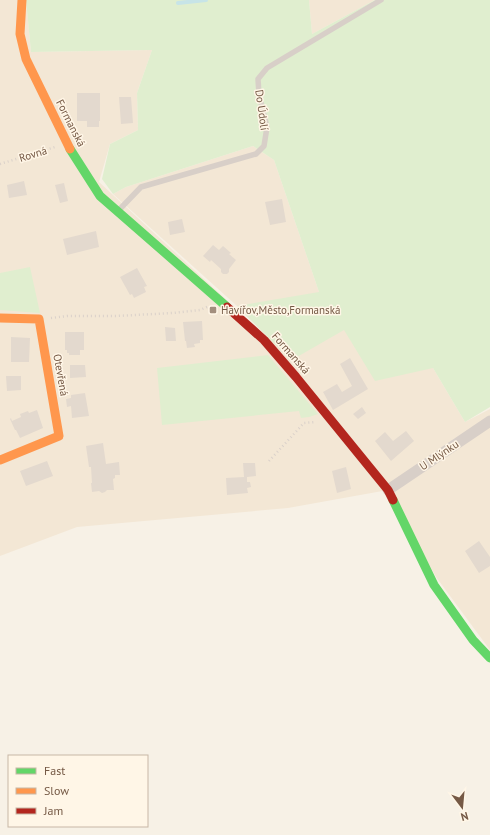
<svg xmlns="http://www.w3.org/2000/svg" width="490" height="835" font-family="'PT Sans',sans-serif">
	<rect width="100%" height="100%" fill="#f7f1e6"/>
	<path fill="#f3e7d5" d="M0 0H26L31 52 152 50 137 93 138 130 110 144 99 182 272 342 237 306 113 194 126 187 253 146 274 160 319 292 433 368 465 422 490 409V650L436 577 388 490 288 508 77 527 0 556Z
		M309 0H375L312 34Z"/>
	<path fill="#e0eecf" d="M26 0H309L312 34 375 0H490V407L465 422 433 368 375 381 344 330 290 361 283 352 237 306 319 292 274 160 253 146 126 187 113 194 102 179 110 144 138 130 137 93 152 50 31 52Z
		M30 267 40 313 0 310V273Z
		M268 355 318 414 309 417 301 418 299 411 162 425 157 368Z"/>
	<g fill="none" stroke-linecap="round" stroke-linejoin="round">
		<path stroke="#c7e4e7" stroke-width="4" d="M178 3 206 0"/>
	</g>
	<path fill="#e3d9ce" d="M77 93H100V121H99V127H87V121H77Z
		M119 97H131L133 123 121 124Z
		M24 181 27 195 9 198 7 185Z
		M64 183 68 201 60 203 55 185Z
		M282 199 286 222 270 225 265 202Z
		M182 219 185 232 170 235 168 222Z
		M96 231 99 247 67 255 63 239Z
		M213 245 219 250 223 246 231 253 229 254 236 260 229 269V272L227 274H223L221 272V269L211 260 210 262 203 256Z
		M137 268 147 286 144 287 146 292 134 298 132 294 130 295 120 277Z
		M202 321 203 340H200V343L194 344 195 347 187 348 186 341H185L183 322Z
		M165 327 175 328 176 341H166Z
		M65 332H84V350H80V355H69V353H67V350H65Z
		M11 337 30 338 29 362H11Z
		M350 358 368 389 333 410 323 392 337 384 342 392 352 386 340 364Z
		M70 365H85L86 377 70 378Z
		M6 376H21V390L7 391Z
		M85 393 89 416 72 418 71 406 67 407 66 399 71 398V395Z
		M362 407 366 413 358 419 353 414Z
		M37 410 43 428 20 438 16 430H15L10 419 11 418 12 421 21 417 20 414 28 411 29 413Z
		M406 431 414 441 391 461 375 441 385 432 393 441Z
		M103 443 106 464 119 462 120 475H115V478L113 479 114 490H107L105 492 102 493 99 491 92 492 91 483H92L91 467H89L86 446Z
		M47 461 53 476 26 486 20 471Z
		M243 463H255L256 476 247 477V482H250L251 487 247 488 248 493 227 495 226 478 244 477Z
		M346 467 351 489 337 493 332 471Z
		M479 541 490 557V566L479 573 465 551Z"/>
	<g fill="none" stroke-linecap="round" stroke-linejoin="round">
		<path stroke="#dad1ca" stroke-width="2.5" stroke-dasharray="1 3" stroke-linecap="butt" d="M0 164 55 147
			M51 318 67 316H116L173 313 200 310 207 307
			M269 461 304 423 315 422"/>
		<path stroke="#d8cfc8" stroke-width="5.5" d="M118 211 141 187 256 154 264 146 267 127 259 95 258 79 267 68 381 0"/>
		<path stroke="#d8cfc8" stroke-width="11" d="M388 490 490 421"/>
		<path stroke="#63d668" stroke-width="9" d="M70 149 100 196 227 307
			M393 500 434 585 473 640 490 658"/>
		<path stroke="#ff974d" stroke-width="9" d="M22 0 20 34 26 59 70 149
			M0 318 39 319 59 436 0 460"/>
		<path stroke="#b3261e" stroke-width="9" d="M227 307 264 340 296 377 388 490 393 500"/>
	</g>
	<rect fill="#a28e7d" stroke="#fff6e7" stroke-width="1.5" x="209" y="306" width="8" height="8" rx="2"/>
	<g text-anchor="middle" stroke-width="3" stroke-linejoin="round" paint-order="stroke">
		<g font-size="11" fill="#755945" stroke="#fff6e7">
			<text transform="translate(262 110) rotate(82)" y="4">Do Údolí</text>
			<text transform="translate(71 123) rotate(63)" y="4">Formanská</text>
			<text transform="translate(33 154) rotate(-17)" y="4">Rovná</text>
			<text transform="translate(291 353) rotate(49)" y="4">Formanská</text>
			<text transform="translate(61 375) rotate(80)" y="4">Otevřená</text>
			<text transform="translate(439 455) rotate(-34)" y="4">U Mlýnku</text>
		</g>
		<g font-size="11" fill="#755945" stroke="#fff6e7" text-anchor="start">
			<text x="221" y="314">Havířov,Město,Formanská</text>
		</g>
	</g>
	<rect x="8" y="755" width="140" height="72" fill="#fff6e7" stroke="#c8b7a6"/>
	<rect x="16" y="768" width="20" height="6" fill="#63d668" stroke="#c8b7a6"/>
	<text x="44" y="775" font-size="12" fill="#755945">Fast</text>
	<rect x="16" y="788" width="20" height="6" fill="#ff974d" stroke="#c8b7a6"/>
	<text x="44" y="795" font-size="12" fill="#755945">Slow</text>
	<rect x="16" y="808" width="20" height="6" fill="#b3261e" stroke="#c8b7a6"/>
	<text x="44" y="815" font-size="12" fill="#755945">Jam</text>
	<g transform="translate(462 807) rotate(164)" stroke="#fff6e7" stroke-width="3" paint-order="stroke">
	<path d="M0-3L7 15L0 10L-7 15Z" fill="#755945"/>
	<text y="-6" font-size="11" font-weight="bold" text-anchor="middle" fill="#755945">N</text>
	</g>
</svg>
